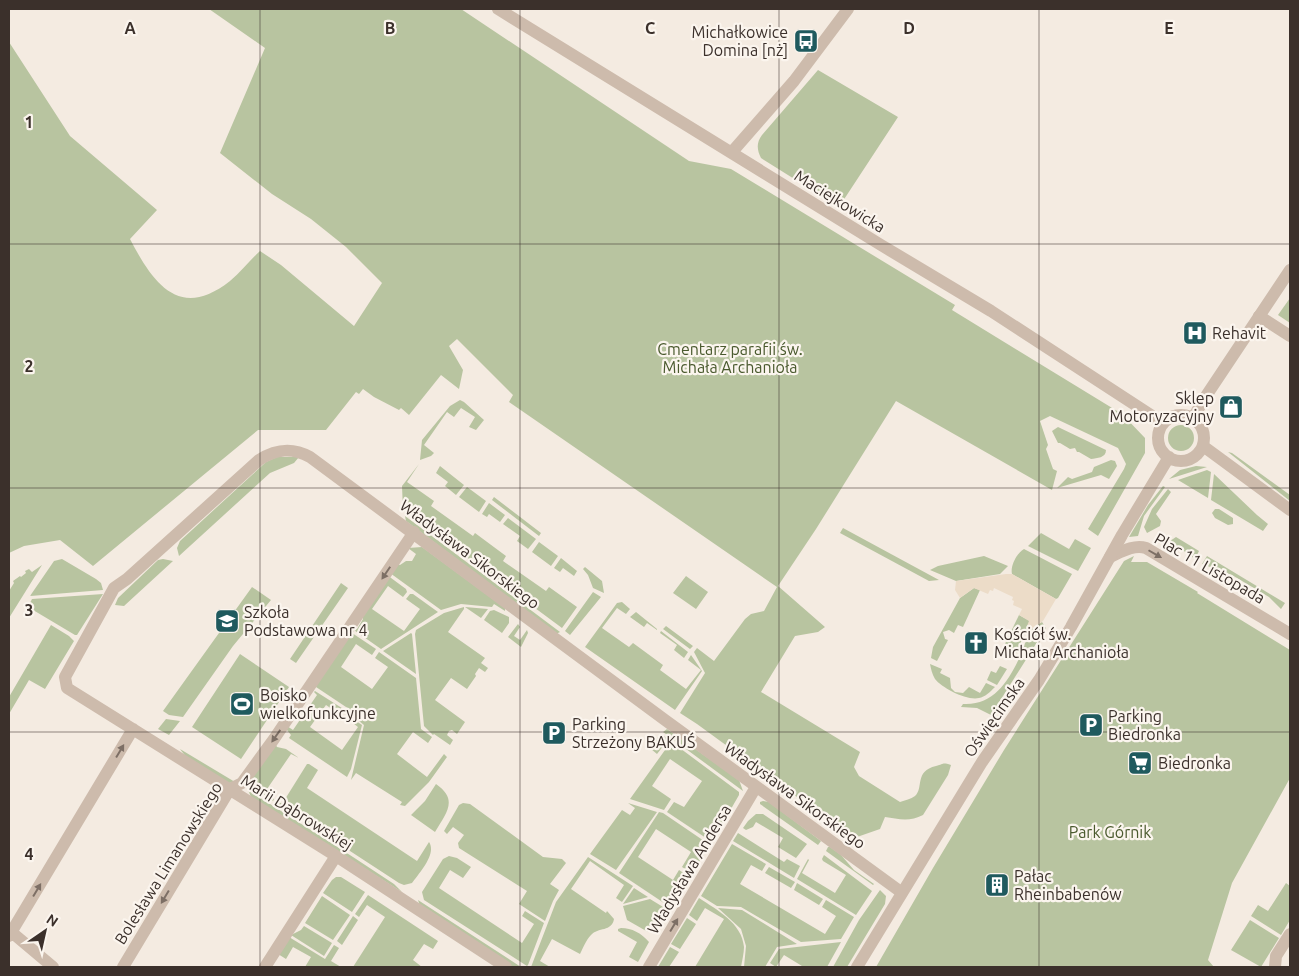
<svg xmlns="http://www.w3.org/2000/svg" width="1299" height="976" font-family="Ubuntu,sans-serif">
	<rect width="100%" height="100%" fill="#f4ebe1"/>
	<path fill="#b8c4a0" d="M209 9H461L689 161 731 169 955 305 952 310 1122 414 1145 438V453L1098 536 1088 529 1124 469 1126 464 1118 448 1050 416 1040 421 1048 445 1046 449 1053 469 1057 471 1052 490 896 401 816 529 778 586 825 627 818 632 795 636 761 692 860 752 854 767 859 776 900 802C905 800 911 799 915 796 924 788 914 771 936 766 944 764 942 762 951 765L948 775 923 815C910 822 898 819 885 817L880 829 857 837 845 832 697 724 680 713 705 673 694 652 697 648 714 661 745 619 751 614 764 611 777 587 509 402 513 395 457 339 449 346 463 370 459 389 441 375 409 415 401 408 399 410 374 397 363 389 359 394 356 392 326 430H258L93 566 60 540 24 546 9 553V42L70 136 157 210 130 239C153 283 179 321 230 281 241 272 250 260 260 251L281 265 354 326 382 283 346 247 311 219 272 194 220 153 265 48Z
		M818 70 898 117 839 207 761 158C757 150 756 143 762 135Z
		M1290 298V323L1278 315Z
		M460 400 464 402 484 420 476 430 469 427 475 417 461 408 454 417 447 412 424 445 434 453 431 456 420 460 422 440 450 406Z
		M1168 438a13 13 0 1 1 26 0a13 13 0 1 1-26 0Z
		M1058 427 1106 450C1106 458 1097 458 1091 459L1079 452H1077L1075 448 1070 449 1060 443H1058L1052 431Z
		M1228 452 1232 453 1290 495V501Z
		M277 457H299L294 463 270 473 179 556 177 548 180 541 266 462Z
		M1111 460 1115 461 1117 466 1109 479 1101 475 1057 488 1068 477 1072 479 1092 472 1094 467Z
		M419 464 407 482 434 501 431 506 473 536 475 533 506 556 503 561 546 591 549 587 577 607 562 628 403 510 402 486Z
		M440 466 464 485 456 495 445 486 448 482 436 473Z
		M1196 466 1207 467 1169 479 1180 470Z
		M1207 470 1211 472 1208 498 1178 480Z
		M1214 474 1257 515 1268 524 1263 531 1211 500Z
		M1163 486 1165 487 1144 516 1138 536 1129 537 1148 505Z
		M467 487 486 501 479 512 459 497Z
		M1168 489 1171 492 1156 514 1161 521 1160 526 1147 533 1144 527 1152 509Z
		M494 497 541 533 539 536 492 500Z
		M489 503 505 515 500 522 489 514 487 517 482 514Z
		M1215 509H1219L1233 518V524L1228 525 1215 518 1212 513Z
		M405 516 560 632 556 634 406 521Z
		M508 518 536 539 528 549 517 541 520 536 503 524Z
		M843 528 939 580 929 581 840 533Z
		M1041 533 1069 549 1075 539 1091 548 1078 571 1028 546Z
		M1176 537 1199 551 1195 559 1170 541Z
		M539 542 558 556 551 566 532 552Z
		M422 547 505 608V611L494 604 492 607 461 604 441 610 390 573 397 564 400 565 406 561H412L416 554 408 548Z
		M1024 549 1072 574 1058 598 1056 599 1012 574C1010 566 1017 553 1024 549Z
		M984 556 1008 566 1000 574 956 581 930 570 938 566Z
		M1134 556 1131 562H1147L1198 592 1197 593 1290 650V778L1232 883 1208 960 1214 967H876L933 868 1004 750 1124 561Z
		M1207 556 1285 603 1281 609 1269 597 1232 575 1202 564Z
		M561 558 577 571 574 576 563 568 560 572 554 568Z
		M62 559 96 579 101 583 103 590 30 596 54 561Z
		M163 559 173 561 124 606 115 605 118 598 158 560Z
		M42 565 9 618V591L14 583 13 581 20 576 21 577 26 573 25 571 29 569 32 572Z
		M585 567 602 581 604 593 593 588 588 575 583 569Z
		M387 575 406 589 407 592 403 597 388 586 372 609 404 631 420 609 406 599 410 594H413L438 612 381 649 351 628 352 627 357 629 363 619V611Z
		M686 576 708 592 696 609 673 593Z
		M341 583 348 588 296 663 290 659Z
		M252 587 271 600 233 646 183 717 169 715 163 711Z
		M974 588 980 590 963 627 958 625 954 633 949 630 943 632 945 639 948 640 937 661 931 658 933 647 960 598Z
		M593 592 601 597 570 635 565 631Z
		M103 594 77 635H75L28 607 32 599Z
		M622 602 630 609 626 614 617 608 602 628 629 647 633 643 663 665 660 670 686 689 701 670 688 660 691 655 702 671 675 710 585 647 617 603Z
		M464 607V609L448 632 485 658 481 663 488 668 485 672 479 668 475 674 476 676 467 689 451 678 435 700 465 722 457 734 452 730 449 731 447 735 453 740 450 745 434 734 433 735 424 726 415 634 416 630 444 613Z
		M465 607 488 609 481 618Z
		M494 610 509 617V623L502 633 484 620 490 611Z
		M636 612 657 629V630L647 623 644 627 630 617Z
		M1019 615 1030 621 1015 656 1012 658 1005 656 1008 648 1004 646Z
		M1042 622 1046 628 991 715 977 708 961 707 963 704C996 706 1011 677 1023 650 1025 643 1028 633 1032 628 1035 626 1039 624 1042 622Z
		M518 624 520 627 514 636 520 640 527 630 528 633 521 647 508 637Z
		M51 625 69 636 74 641 45 689 29 680 9 714V697Z
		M666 626 693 646 690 649 663 629Z
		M349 631 376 649 372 655 356 644 341 667 372 689 388 667 375 658 379 652 416 678 421 729 432 737 428 743 413 732 397 754 427 777 444 754 447 757 429 782 405 806 400 805 402 802 356 773 351 780 364 725 348 712 349 709 313 685Z
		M661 631 688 652 684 658 674 650 677 645 660 633Z
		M411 633 412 634 416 674 383 651Z
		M240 654 289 687 241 759 192 727Z
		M930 664 942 669 940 673 950 678 951 688 955 692 963 693 969 687 980 693 986 683 995 687C990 692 985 697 979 698 967 701 942 688 935 679 932 674 931 669 930 664Z
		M1000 666 1007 669 997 685 987 680 991 671 996 673Z
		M315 691 345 710 341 715 326 705 310 727 342 750 358 727 345 717 346 714 362 725 351 769 347 777 289 738 291 735 287 730V726L293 730 317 695 314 692Z
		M166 719 180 721 169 735 158 729Z
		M667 729 739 780 743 791 663 732Z
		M660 734 668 738V740L657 754 651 749V747Z
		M670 743H673L739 792V795L712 842 667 812 674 802 684 807 702 781 670 759 652 786 671 799 664 810 630 799Z
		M276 745 277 747 286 749 299 758 291 754 265 792 274 799 273 801 247 784Z
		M180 749 235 782 229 783 186 757Z
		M307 764H309L318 770 307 788 417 861 429 842C437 854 419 873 412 883L404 885 399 883 275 802 276 800 282 804Z
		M436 784C459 800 446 813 435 832L411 815 425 801Z
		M248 790 353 857 394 884 402 892 251 797Z
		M763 801 769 802 821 841 818 845 760 804V802Z
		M463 803 470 804 543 857 562 859 566 863 550 884 559 890 553 901 545 921 519 904 527 891 459 848 458 843 464 835 453 827 447 834 444 831 459 805Z
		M628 803 657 812 616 870 590 854 622 810 630 815 635 808Z
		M659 812 663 813 710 845 692 873 682 867 691 852 656 829 638 857 673 880 679 870 690 877 672 907H670L619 873Z
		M756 814H763L807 844 796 858 778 847 783 838 756 822 753 827 746 830 743 828 748 821Z
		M738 833 784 862 787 859 800 866 794 878 733 841Z
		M732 844 766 864 762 871 751 865 740 884 825 934 836 916 822 907 826 900 854 917 841 939 801 942 741 907 717 906 701 896Z
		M828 847H830L841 855 854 870 874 884 873 885 826 851Z
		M824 855 872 891 856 915 797 879 808 859 809 860 802 873 835 893 846 875 823 861 822 859Z
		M449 856 457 858 471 867 463 878 450 870 439 888 522 943 534 924 522 916 525 911 544 923 528 965 527 966 424 900 422 892 443 859Z
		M588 857 633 886 622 902 616 898 624 885 590 861 571 889 606 913 607 911 614 919C612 932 598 927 591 935 586 940 583 948 580 954L552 939 540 961 550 967H531L556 902Z
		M769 867 795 882 791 888 765 873Z
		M336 877H341L365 892 352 912 323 893 332 880Z
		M797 883 823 899 819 905 794 890Z
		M1286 883 1290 886V920L1281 935 1251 916 1258 905 1268 911Z
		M634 888 648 897 623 904Z
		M880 890 886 896 885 904 847 967H833L859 920Z
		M368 895 438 941 433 949 424 944 413 960 422 967H353L385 917 367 905 359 917 355 914Z
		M322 896 350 915 333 940 305 923Z
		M699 898C717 910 742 923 744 947 744 953 742 961 741 967H695L724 919 705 908 697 921 689 915Z
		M650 899 668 910V914L656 932H648L627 920 623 906Z
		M418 900 521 967H511L420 906Z
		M718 908 742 910 797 944 777 947 765 967H744L746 946 741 929Z
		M353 916 358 920 342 945 337 941Z
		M687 918 696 924 680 949 671 944Z
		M1250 920 1279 938 1261 967 1231 950Z
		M304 926 332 943 324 956 291 935 301 930Z
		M621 928C632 928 641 933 649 942L638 962 629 957 637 942 618 931V929Z
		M289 937 325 959 334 945 339 948 331 961 341 967H305L311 957 293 947 286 959 278 954Z
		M841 942 827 967H802V966L784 955 776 967 770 963 779 949Z
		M670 947 679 952 669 967H658Z"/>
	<path fill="#ecdcc8" d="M1006 574H1012L1056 599 1043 621 1032 629 1027 626 1029 621 1019 615 1022 609 1013 605 1014 601 1012 600 1013 597 994 588 993 591 990 590 988 594 974 588 960 598 955 590 956 581Z"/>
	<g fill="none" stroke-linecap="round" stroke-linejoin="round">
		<path stroke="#cdbbac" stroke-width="12" d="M732 152 794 81 848 9
			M1259 316 1290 336
			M1110 557C1121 552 1134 544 1146 548L1290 634
			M9 930 53 967
			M9 936 133 729
			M123 967 230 789 242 783 274 739 414 532
			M265 967 336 856
			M506 967 336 856 67 688 65 677 114 588 127 579 259 460C276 449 292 447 310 457L665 720 901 892
			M649 967 756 787
			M1275 967 1276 956 1290 934"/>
		<path stroke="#cdbbac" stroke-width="12" d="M498 9 881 245 991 311 1163 423
			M1158 438a23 23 0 1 1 46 0a23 23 0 1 1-46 0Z
			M1193 418 1204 399 1290 270
			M1203 446 1290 510
			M857 967 982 762 1039 680 1071 627 1122 535 1169 457"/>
	</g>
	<defs><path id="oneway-solid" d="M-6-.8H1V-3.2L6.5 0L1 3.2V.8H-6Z" transform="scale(1.25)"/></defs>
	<g fill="#7d6f65">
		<use href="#oneway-solid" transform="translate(1155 554) rotate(30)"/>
		<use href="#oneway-solid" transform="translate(386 573) rotate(124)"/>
		<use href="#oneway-solid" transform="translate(276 736) rotate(125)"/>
		<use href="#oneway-solid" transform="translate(120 751) rotate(-59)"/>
		<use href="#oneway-solid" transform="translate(37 890) rotate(-59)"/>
		<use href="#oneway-solid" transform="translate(165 897) rotate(121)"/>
		<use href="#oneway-solid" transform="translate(674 925) rotate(-59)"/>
	</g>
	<path fill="none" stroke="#3b302b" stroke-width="1" stroke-opacity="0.55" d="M260 9V967M520 9V967M779 9V967M1039 9V967M9 244H1290M9 488H1290M9 732H1290"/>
	<defs>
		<symbol id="bus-square" viewBox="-11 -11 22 22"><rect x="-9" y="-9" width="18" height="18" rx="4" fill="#1f5a5e" stroke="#fbf5ee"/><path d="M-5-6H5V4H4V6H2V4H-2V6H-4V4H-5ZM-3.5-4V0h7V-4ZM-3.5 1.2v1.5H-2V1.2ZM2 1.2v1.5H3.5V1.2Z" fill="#fff"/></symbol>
		<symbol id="hospital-square" viewBox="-11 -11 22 22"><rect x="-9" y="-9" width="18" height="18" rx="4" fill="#1f5a5e" stroke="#fbf5ee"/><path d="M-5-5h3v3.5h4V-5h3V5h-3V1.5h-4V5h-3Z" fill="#fff"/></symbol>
		<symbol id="shop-square" viewBox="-11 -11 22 22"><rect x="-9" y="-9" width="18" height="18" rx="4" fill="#1f5a5e" stroke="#fbf5ee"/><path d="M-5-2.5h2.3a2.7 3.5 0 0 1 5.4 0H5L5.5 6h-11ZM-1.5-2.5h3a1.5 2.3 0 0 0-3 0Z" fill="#fff"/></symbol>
		<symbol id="school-square" viewBox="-11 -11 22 22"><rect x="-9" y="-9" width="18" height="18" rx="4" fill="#1f5a5e" stroke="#fbf5ee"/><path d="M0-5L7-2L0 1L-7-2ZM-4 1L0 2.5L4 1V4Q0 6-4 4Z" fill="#fff"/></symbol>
		<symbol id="church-square" viewBox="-11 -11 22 22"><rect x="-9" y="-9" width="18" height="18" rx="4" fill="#1f5a5e" stroke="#fbf5ee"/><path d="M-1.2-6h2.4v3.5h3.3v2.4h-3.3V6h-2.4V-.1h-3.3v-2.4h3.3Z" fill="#fff"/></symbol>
		<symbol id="stadium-square" viewBox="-11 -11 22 22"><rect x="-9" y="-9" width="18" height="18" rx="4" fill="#1f5a5e" stroke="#fbf5ee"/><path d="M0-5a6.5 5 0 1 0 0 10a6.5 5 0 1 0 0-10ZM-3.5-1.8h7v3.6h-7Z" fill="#fff"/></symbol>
		<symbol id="parking-square" viewBox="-11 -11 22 22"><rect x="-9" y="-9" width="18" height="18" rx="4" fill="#1f5a5e" stroke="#fbf5ee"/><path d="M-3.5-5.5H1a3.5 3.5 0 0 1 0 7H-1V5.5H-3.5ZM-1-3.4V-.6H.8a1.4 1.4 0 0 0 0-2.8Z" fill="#fff"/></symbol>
		<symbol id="supermarket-square" viewBox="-11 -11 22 22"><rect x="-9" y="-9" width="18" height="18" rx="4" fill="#1f5a5e" stroke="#fbf5ee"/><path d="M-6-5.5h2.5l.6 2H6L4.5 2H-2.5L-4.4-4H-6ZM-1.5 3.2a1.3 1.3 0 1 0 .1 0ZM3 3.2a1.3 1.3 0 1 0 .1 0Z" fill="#fff"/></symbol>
		<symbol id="building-square" viewBox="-11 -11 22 22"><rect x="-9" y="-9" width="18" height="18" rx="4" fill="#1f5a5e" stroke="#fbf5ee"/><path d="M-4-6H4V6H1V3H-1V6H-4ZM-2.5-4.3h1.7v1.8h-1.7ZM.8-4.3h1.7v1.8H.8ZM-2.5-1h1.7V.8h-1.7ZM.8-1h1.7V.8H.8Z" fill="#fff"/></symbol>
	</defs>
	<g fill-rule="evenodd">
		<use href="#bus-square" x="792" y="27" width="28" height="28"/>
		<use href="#hospital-square" x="1181" y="319" width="28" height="28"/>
		<use href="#shop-square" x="1217" y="393" width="28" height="28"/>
		<use href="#school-square" x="213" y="607" width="28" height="28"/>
		<use href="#church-square" x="962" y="629" width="28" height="28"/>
		<use href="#stadium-square" x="228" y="690" width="28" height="28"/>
		<use href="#parking-square" x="1077" y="711" width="28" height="28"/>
		<use href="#parking-square" x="540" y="719" width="28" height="28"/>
		<use href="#supermarket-square" x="1126" y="749" width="28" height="28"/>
		<use href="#building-square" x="983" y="871" width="28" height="28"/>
	</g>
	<g text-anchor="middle" stroke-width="4.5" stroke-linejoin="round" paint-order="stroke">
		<g font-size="16" fill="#3b302b" stroke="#fbf5ee" text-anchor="start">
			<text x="788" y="38" text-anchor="end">Michałkowice<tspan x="788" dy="18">Domina [nż]</tspan></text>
			<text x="1212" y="339">Rehavit</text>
			<text x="1214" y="404" text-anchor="end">Sklep<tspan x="1214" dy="18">Motoryzacyjny</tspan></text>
			<text x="244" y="618">Szkoła<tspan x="244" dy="18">Podstawowa nr 4</tspan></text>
			<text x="994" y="640">Kościół św.<tspan x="994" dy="18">Michała Archanioła</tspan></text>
			<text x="260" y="701">Boisko<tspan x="260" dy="18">wielkofunkcyjne</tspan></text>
			<text x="1108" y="722">Parking<tspan x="1108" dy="18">Biedronka</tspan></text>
			<text x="572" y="730">Parking<tspan x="572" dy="18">Strzeżony BAKUŚ</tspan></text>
			<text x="1158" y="769">Biedronka</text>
			<text x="1014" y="882">Pałac<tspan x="1014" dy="18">Rheinbabenów</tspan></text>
		</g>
		<g font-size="16" fill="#3b302b" stroke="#fbf5ee">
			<text transform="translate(840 201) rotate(32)" y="6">Maciejkowicka</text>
			<text transform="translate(470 554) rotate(37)" y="6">Władysława Sikorskiego</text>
			<text transform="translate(1210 568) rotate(30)" y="6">Plac 11 Listopada</text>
			<text transform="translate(994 717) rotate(-55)" y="6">Oświęcimska</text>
			<text transform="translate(795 795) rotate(36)" y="6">Władysława Sikorskiego</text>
			<text transform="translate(297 812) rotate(32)" y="6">Marii Dąbrowskiej</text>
			<text transform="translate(168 863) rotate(-58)" y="6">Bolesława Limanowskiego</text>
			<text transform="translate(689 869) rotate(-59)" y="6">Władysława Andersa</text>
		</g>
		<g font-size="16" fill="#4a5a2e" stroke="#fbf5ee">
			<text x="730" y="355">Cmentarz parafii św.<tspan x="730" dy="18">Michała Archanioła</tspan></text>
			<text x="1110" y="838">Park Górnik</text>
		</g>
	</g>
	<g font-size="16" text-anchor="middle" font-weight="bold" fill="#3b302b" stroke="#fbf5ee" stroke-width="4.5" stroke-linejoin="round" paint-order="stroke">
		<text x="130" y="34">A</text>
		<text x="390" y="34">B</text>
		<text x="650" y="34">C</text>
		<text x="909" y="34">D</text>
		<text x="1169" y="34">E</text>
		<text x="29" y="128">1</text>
		<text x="29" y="372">2</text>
		<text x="29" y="616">3</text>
		<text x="29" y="860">4</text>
	</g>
	<rect width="1299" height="976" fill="none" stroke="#3b302b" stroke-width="20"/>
	<g transform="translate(45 931) rotate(34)" stroke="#fbf5ee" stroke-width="4" paint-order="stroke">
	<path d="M0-4L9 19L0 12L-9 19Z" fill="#3b302b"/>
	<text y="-8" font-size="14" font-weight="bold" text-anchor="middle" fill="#3b302b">N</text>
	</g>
</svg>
